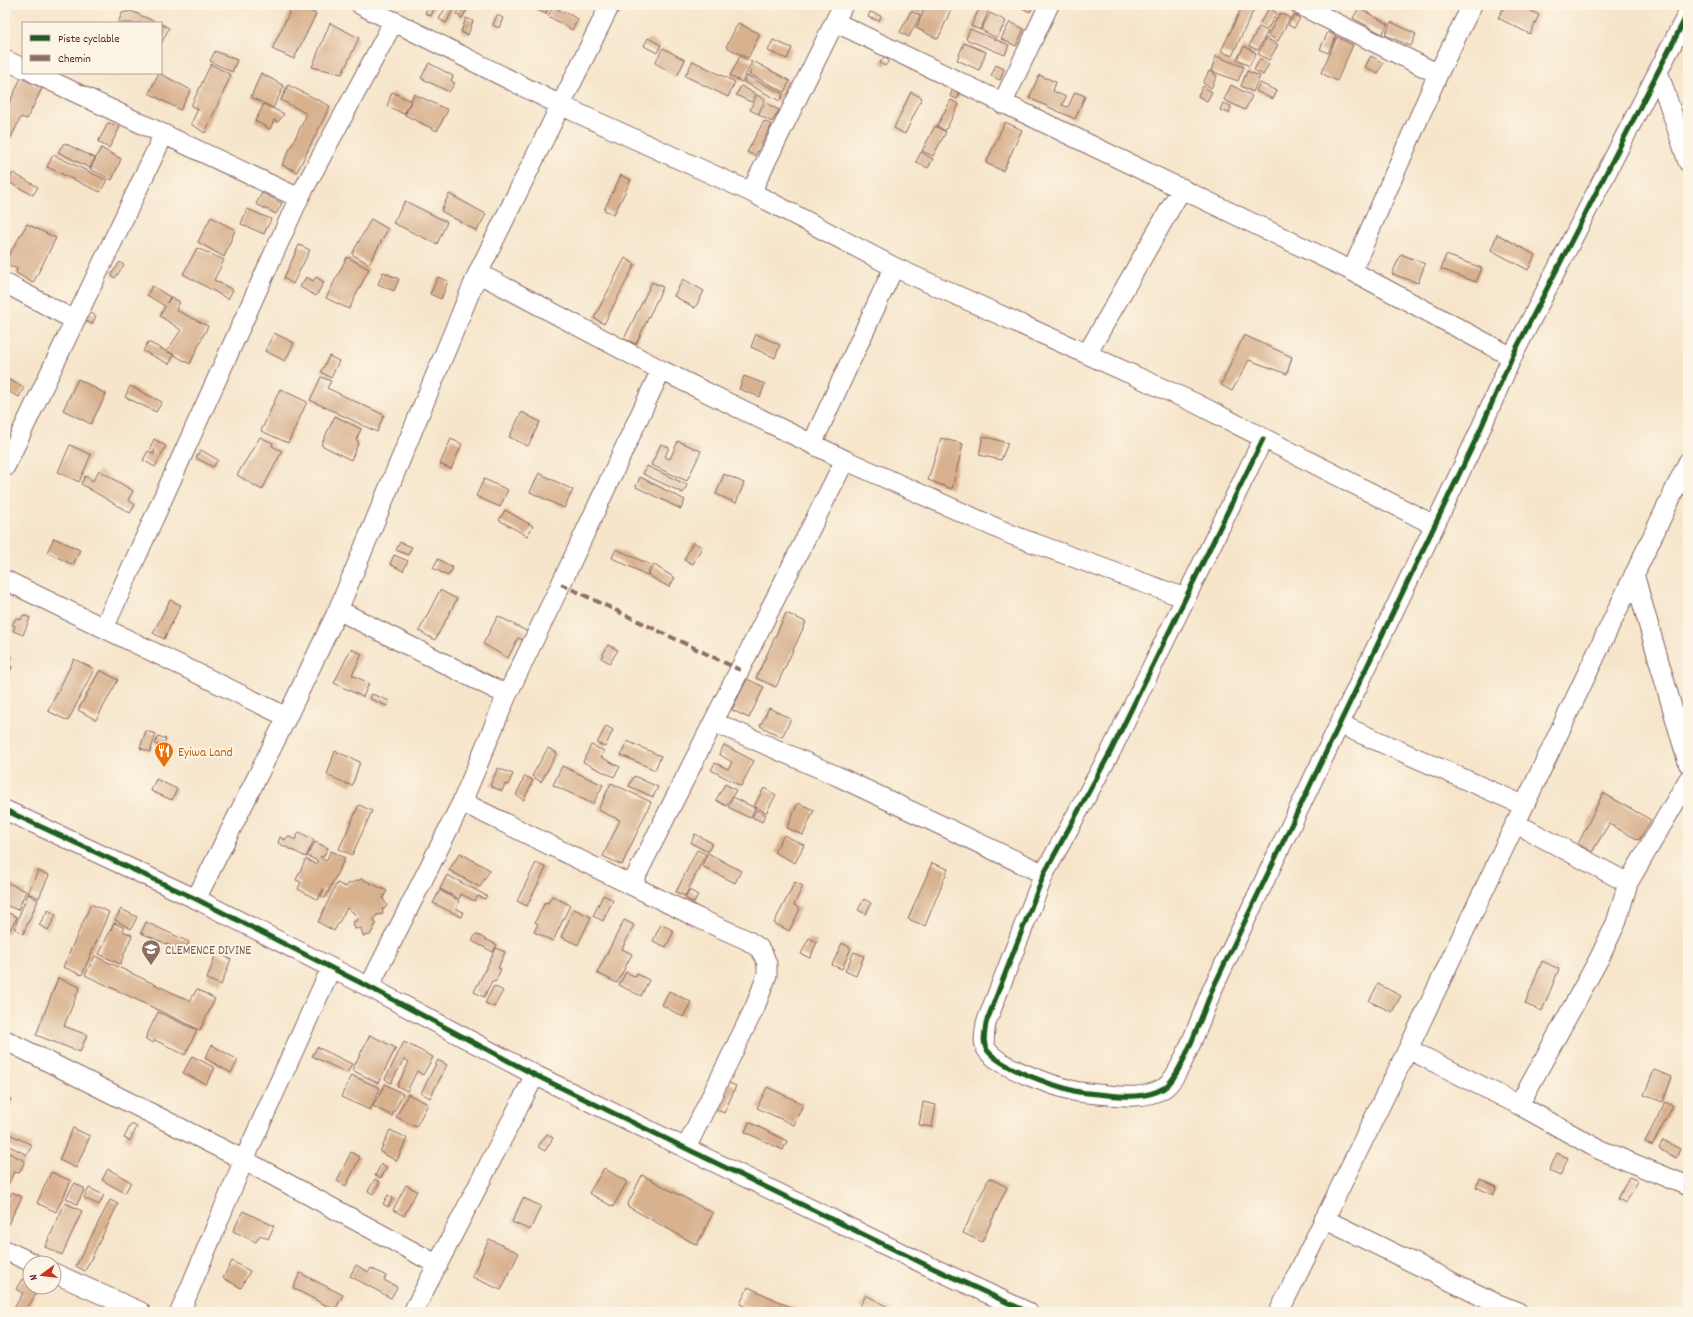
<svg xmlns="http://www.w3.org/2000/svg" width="1693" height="1317" font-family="Dekko,sans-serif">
	<rect width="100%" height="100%" fill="#fcf5e5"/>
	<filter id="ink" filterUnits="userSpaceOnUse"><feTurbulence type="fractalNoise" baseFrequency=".025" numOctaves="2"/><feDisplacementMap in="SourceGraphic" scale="8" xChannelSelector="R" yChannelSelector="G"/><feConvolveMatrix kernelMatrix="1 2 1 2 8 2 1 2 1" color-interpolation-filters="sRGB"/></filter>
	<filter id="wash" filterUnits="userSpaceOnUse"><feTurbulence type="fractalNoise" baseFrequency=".012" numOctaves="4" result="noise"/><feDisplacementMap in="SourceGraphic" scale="16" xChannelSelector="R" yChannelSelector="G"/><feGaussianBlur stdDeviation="0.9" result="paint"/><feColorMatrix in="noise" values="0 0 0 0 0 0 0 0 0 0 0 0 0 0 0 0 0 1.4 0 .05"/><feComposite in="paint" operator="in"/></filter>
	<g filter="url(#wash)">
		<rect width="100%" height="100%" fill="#f6e5cb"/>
		<g id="blocks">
			<path fill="#d8b18e" d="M293 5H297L316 14 294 59 272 49Z
				M429 5H436L431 16 425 13Z
				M461 5H470L462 18 456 14Z
				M526 5H549L546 14Z
				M906 5H923L920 12Z
				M926 5H953L938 39 916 28Z
				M981 5H991L980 30 971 26Z
				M1016 5H1034L1030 12Z
				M1243 5H1256L1232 56 1221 51Z
				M1505 5H1518L1539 15 1530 34 1498 18Z
				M554 6 562 12H565L578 19 572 30 548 16Z
				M446 7 453 10 446 23 439 19Z
				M1269 8 1277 13 1268 28 1260 23Z
				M1359 8 1388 24 1382 34 1353 18Z
				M131 11 158 23H118L122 13Z
				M911 11 920 15 909 37 900 32Z
				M870 12 881 16 879 21 868 17Z
				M990 13 1006 21 997 38 981 30Z
				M1280 13 1290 18 1278 41 1268 35Z
				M497 15 503 18 499 28 493 25Z
				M1294 15 1300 18 1294 28 1288 25Z
				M466 18 473 21 468 35 461 32Z
				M1010 22 1024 29 1016 46 1001 39Z
				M1391 22 1416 34 1411 46 1385 35Z
				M330 23 359 38 342 74 312 67Z
				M738 23 760 34 748 58 726 47Z
				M161 24 169 28 161 44Z
				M1259 27 1268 31 1258 50 1249 46Z
				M970 29 1009 45 1005 55 966 39Z
				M1328 32 1336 36 1328 53 1320 49Z
				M1337 37 1353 45 1337 81 1321 73Z
				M648 38 661 45 657 53 644 46Z
				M1266 38 1278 45 1269 60 1258 54Z
				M773 40 792 48 787 59 768 51Z
				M964 43 986 52 979 70 957 60Z
				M1244 46 1256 53 1249 66 1237 59Z
				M663 48 685 60 677 76 655 63Z
				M215 51 237 60 232 72 210 61Z
				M740 56 752 62 742 82 730 76Z
				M1216 56 1244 67 1238 81 1211 71Z
				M1371 56 1383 63 1378 73 1365 67Z
				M884 57 889 61 885 66 880 63Z
				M1260 59 1269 64 1263 75 1254 70Z
				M693 61 735 82 728 97 685 76Z
				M755 62 790 81 784 92 749 74Z
				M429 63 453 76 451 81 455 83 449 92 421 78Z
				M211 64 231 75 205 133 191 124 198 109 191 106Z
				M996 65 1004 69 1000 80 991 76Z
				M1209 71 1217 76 1211 88 1203 83Z
				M1247 71 1260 76 1253 92 1241 86Z
				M159 73 191 90 180 110 149 93Z
				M261 73 284 86 273 108 251 97Z
				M1039 75 1056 82 1053 91 1066 97 1062 105 1068 107 1075 92 1085 96 1075 119 1029 98Z
				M747 76 783 94 780 101 744 82Z
				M21 78 42 88 27 119 21 117 5 150V112Z
				M1260 83 1277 91 1273 99 1256 91Z
				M288 85 330 106 297 172 282 165 307 114 281 100Z
				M1231 85 1252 96 1245 110 1224 100Z
				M741 86 756 94 751 102 736 95Z
				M1203 86 1212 92 1207 101 1198 96Z
				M953 89 961 92 957 99 950 96Z
				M392 92 411 101 404 114 387 106Z
				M911 92 922 98 905 134 894 128Z
				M414 94 448 110 437 131 405 115Z
				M757 95 765 100 758 114 750 110Z
				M951 100 959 104 945 131 937 126Z
				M766 103 779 110 772 122 759 115Z
				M1223 103 1231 106 1229 113 1220 110Z
				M264 104 284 114 278 122 274 120 270 129 255 121Z
				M764 121 772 125 755 156 747 152Z
				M1005 122 1022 130 1003 171 986 163Z
				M108 123 120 127 109 148 98 142Z
				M935 126 946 132 933 156 922 151Z
				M64 143 95 158 90 168 58 152Z
				M101 148 121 159 112 180 90 169Z
				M921 152 933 159 928 168 916 162Z
				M53 155 107 180 100 192 47 167Z
				M13 173 38 187 33 195 8 182Z
				M621 175 631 180 614 214 604 210Z
				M262 193 282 203 276 214 256 204Z
				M449 194 486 214 477 231 441 211Z
				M405 201 447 222 437 244 393 223Z
				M247 209 271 219 264 234 241 224Z
				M211 217 235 230 224 257 198 242Z
				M371 219 388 229 369 264 352 254Z
				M27 224 56 238 33 283 16 273 17 268 5 266V262Z
				M1497 234 1535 255 1528 270 1491 250Z
				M299 245 310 250 293 284 284 278Z
				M197 248 224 260 214 280 233 290 228 299 183 274Z
				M1401 254 1425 264 1418 283 1392 274Z
				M1446 255 1482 268 1476 282 1441 269Z
				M347 257 369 269 349 309 326 298Z
				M625 258 635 264 604 324 594 318Z
				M120 262 124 265 115 278 111 275Z
				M383 272 399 279 394 291 378 284Z
				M306 277 313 281 316 277 324 282 316 296 300 287Z
				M438 277 448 281 441 299 430 294Z
				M683 279 704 291 695 308 674 296Z
				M652 282 663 287 636 344 624 339Z
				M152 286 170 297 167 303 171 297 180 302 176 310 208 326 190 364 167 351 181 330 160 316 165 306 147 295Z
				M86 310 96 316 92 324 82 319Z
				M274 333 294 343 285 361 265 351Z
				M756 334 780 345 775 358 751 347Z
				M1244 335 1292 357 1287 374 1249 360 1232 391 1221 385Z
				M148 342 174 355 169 364 143 351Z
				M329 356 339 361 331 378 321 372Z
				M744 376 765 384 760 397 739 389Z
				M321 377 331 381 327 388 384 415 377 432 310 400Z
				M5 378 24 387 19 397 5 390Z
				M78 379 106 394 91 424 63 410Z
				M130 386 162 402 156 412 125 397Z
				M280 389 307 402 288 443 261 431Z
				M522 412 540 422 528 446 509 437Z
				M335 416 361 429 356 440 359 442 351 460 321 445Z
				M983 436 1008 443 1001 460 979 455Z
				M260 437 273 443 272 446 282 451 262 490 237 475Z
				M941 438 963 444 952 489 928 480Z
				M154 439 166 446 155 467 143 460 148 451 154 454 155 451 150 448Z
				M451 439 462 444 451 469 440 464Z
				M678 441 701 451 687 481 651 465 661 444 669 447 665 457 670 459Z
				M70 445 91 455 79 482 58 472Z
				M201 450 218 460 213 467 196 458Z
				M647 466 687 485 683 493 643 474Z
				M99 470 133 491 128 500 135 505 130 513 81 484 85 476 93 481Z
				M539 473 573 490 564 508 530 492Z
				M724 474 744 483 736 503 716 494Z
				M640 477 685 500 681 509 636 487Z
				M484 479 508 490 500 507 476 496Z
				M505 510 533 526 527 536 499 520Z
				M54 538 80 550 73 565 47 552Z
				M400 542 412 547 408 555 396 550Z
				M693 542 702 547 693 564 684 560Z
				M616 549 651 565 647 575 612 558Z
				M394 555 408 561 403 571 390 564Z
				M438 559 453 568 448 576 433 568Z
				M654 565 675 578 669 587 648 575Z
				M440 590 457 599 435 640 419 631Z
				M170 600 181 605 164 639 153 633Z
				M786 613 806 622 776 687 756 678Z
				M23 615 30 618 23 635 13 631 15 626 12 625 16 618 21 620Z
				M498 616 528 632 524 640 518 638 508 658 483 644Z
				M608 645 618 650 610 663 601 658Z
				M351 649 362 654 352 675 369 683 363 697 334 683Z
				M5 654 12 657 8 664 12 667 5 682Z
				M74 659 94 669 68 721 48 711Z
				M100 670 118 680 96 720 78 710Z
				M747 679 764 687 749 718 732 710Z
				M372 694 389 701 387 706 370 699Z
				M769 708 791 719 782 737 760 726Z
				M606 726 613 730 605 747 597 743Z
				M146 731 156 734 150 752 140 748Z
				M158 736 166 739 163 747 155 744Z
				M627 741 661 756 655 770 621 755Z
				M591 745 604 751 601 757 620 767 614 777 583 762Z
				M724 745 754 761 741 786 711 770 715 763 728 769 732 762 719 754Z
				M548 748 557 753 541 782 532 776Z
				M335 751 360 762 352 786 327 775Z
				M562 766 603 785 593 804 553 785Z
				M498 768 513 774 508 785 505 784 502 791 490 786Z
				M525 776 533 780 524 800 516 795Z
				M634 776 658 787 653 797 629 786Z
				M156 779 177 789 172 800 151 791Z
				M611 783 651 802 622 865 603 856 620 820 598 810Z
				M725 784 736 790 726 806 716 800Z
				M764 788 776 795 766 813 754 806Z
				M1603 793 1651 820 1639 840 1609 824 1592 852 1578 844Z
				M733 797 755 808 750 818 728 807Z
				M798 803 814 810 803 835 787 828Z
				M359 805 372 811 352 855 339 849Z
				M756 810 766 815 762 822 752 817Z
				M299 832 314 840 306 857 278 843 280 837 285 840 288 836 295 840Z
				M695 834 712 843 708 852 691 843Z
				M784 835 804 845 795 863 774 852Z
				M315 842 328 848 323 857 321 856 320 857 326 861 331 851 345 858 325 898 321 896 325 890 323 889 318 900 298 889 301 882 296 880 306 859 315 864 318 861 307 856Z
				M697 850 706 854 685 896 676 892Z
				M460 853 490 870 480 887 449 870Z
				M708 853 741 871 735 883 702 866Z
				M536 863 546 868 527 906 517 901Z
				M932 863 948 869 925 926 908 919Z
				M38 871 49 875 39 898 28 893Z
				M447 875 487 896 485 899 478 896 475 901 461 894 459 899 440 889Z
				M362 879 387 891 383 898 387 906 382 910 383 914 377 915 374 919 376 924 370 935 363 936 361 928 355 929 353 922 358 920 354 913 347 908 334 931 318 922 337 883 346 887 348 884Z
				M6 882 26 891 18 910 5 905Z
				M795 882 803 886 794 905 800 909 789 931 774 923Z
				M440 890 459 901 456 908 463 912 461 917 433 903Z
				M689 890 698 895 694 903 685 898Z
				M28 894 38 900 23 934 14 928Z
				M603 895 613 900 603 921 593 916Z
				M552 896 570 905 553 941 534 932 538 924 535 922 545 902 548 903Z
				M864 899 871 903 866 914 858 910Z
				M91 904 109 912 82 975 63 967Z
				M121 909 137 917 131 929 115 920Z
				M574 909 591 917 578 945 561 937Z
				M48 910 56 915 48 930 39 925Z
				M5 911 17 917 7 935 5 934Z
				M624 920 634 925 622 949 632 954 617 983 597 973Z
				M146 922 189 942 185 952 141 933Z
				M114 923 123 927V931L132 935 120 964 99 954Z
				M661 924 674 931 666 947 653 941Z
				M476 934 497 945 493 952 472 941Z
				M809 938 817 942 810 958 801 954Z
				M842 943 851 948 842 969 832 965Z
				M496 948 505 952 498 968 501 969 495 982 492 981 484 997 474 992Z
				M854 952 864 956 856 976 845 971Z
				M216 953 231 959 221 985 207 979Z
				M95 956 190 1001 197 989 215 999 200 1030 85 975Z
				M1542 961 1559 969 1542 1011 1525 1004Z
				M626 972 636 977 637 974 649 980 641 996 619 985Z
				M58 978 80 987 64 1026 87 1035 80 1052 36 1035Z
				M1378 984 1401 996 1392 1012 1369 1001Z
				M494 986 503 991 494 1007 485 1003Z
				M669 991 691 1002 683 1017 662 1005Z
				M158 1012 197 1030 185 1055 155 1040 153 1043 145 1039Z
				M370 1035 396 1048 378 1083 352 1070Z
				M404 1042 433 1057 423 1075 417 1071 407 1091 397 1086 409 1062 404 1059 391 1083 385 1079Z
				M212 1045 238 1060 231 1073 205 1058Z
				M317 1047 352 1064 347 1073 312 1056Z
				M192 1056 215 1068 206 1084 183 1073Z
				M438 1060 447 1065 430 1098 421 1093Z
				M1654 1070 1672 1077 1663 1102 1644 1095Z
				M351 1075 380 1088 370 1110 341 1097Z
				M727 1082 736 1086 724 1113 715 1109Z
				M385 1084 403 1094 392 1116 373 1106Z
				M767 1087 803 1104 794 1125 757 1108Z
				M408 1094 428 1104 416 1127 396 1117Z
				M5 1096 11 1099 5 1111Z
				M923 1102 936 1105 932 1127 919 1125Z
				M1665 1102 1673 1106 1652 1146 1645 1142Z
				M749 1122 787 1141 783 1150 745 1132Z
				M131 1124 137 1127 130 1141 124 1138Z
				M73 1128 90 1136 76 1168 59 1160Z
				M390 1130 407 1138 397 1161 380 1152Z
				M5 1132 32 1145 27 1155 5 1144Z
				M547 1134 553 1138 545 1151 538 1147Z
				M1663 1140 1680 1149 1676 1158 1659 1149Z
				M7 1152 25 1161 19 1173 14 1172 5 1192V1156Z
				M351 1152 360 1157 346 1186 337 1181Z
				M1557 1153 1568 1158 1560 1176 1549 1171Z
				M381 1164 387 1167 381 1178 375 1176Z
				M604 1168 627 1182 613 1207 589 1193Z
				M108 1169 131 1182 125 1193 102 1180Z
				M51 1172 71 1181 56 1212 37 1203Z
				M642 1175 713 1213 697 1245 627 1206Z
				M1629 1177 1638 1181 1626 1203 1618 1199Z
				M989 1178 1007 1187 982 1242 963 1233Z
				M375 1179 380 1182 373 1194 368 1191Z
				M1480 1179 1497 1187 1493 1195 1476 1187Z
				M75 1183 85 1189 77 1204 66 1198Z
				M406 1185 417 1191 404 1216 393 1210Z
				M89 1188 104 1195 99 1205 84 1198Z
				M12 1192 22 1197 5 1230V1206Z
				M388 1195 393 1198 388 1207 383 1204Z
				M523 1198 541 1206 530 1230 512 1222Z
				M110 1200 118 1204 85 1271 76 1266Z
				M65 1203 82 1211 62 1255 45 1247Z
				M243 1211 274 1226 268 1239 260 1235 256 1242 233 1231Z
				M489 1239 519 1253 501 1290 472 1277Z
				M232 1261 250 1271 241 1288 223 1278Z
				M356 1265 369 1272 371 1268 386 1276 384 1280 397 1287 391 1298 350 1276Z
				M300 1273 343 1295 335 1310 293 1288Z
				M22 1279 30 1284V1287L39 1289 25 1312H12L23 1293 16 1289Z
				M748 1287 801 1312H756L740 1304Z
				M866 1295 891 1309 889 1312H871L860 1306Z"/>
		</g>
	</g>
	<g filter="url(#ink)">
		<use href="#blocks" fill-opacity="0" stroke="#866463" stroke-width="1"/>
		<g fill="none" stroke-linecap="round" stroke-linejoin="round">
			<defs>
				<path id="street" d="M361 5 560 105 751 192 843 5
					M1300 5 1438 74
					M835 22 1352 271 1512 357
					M5 60 23 68
					M1658 71 1688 162
					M34 73 299 198
					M1002 104 1049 5
					M751 192 894 267 1195 403 1434 525
					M1352 271 1438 74 1472 5
					M478 273 661 370 845 460 1012 535 1185 598
					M5 283 74 320
					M1087 354 1182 188
					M1263 439 1111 751 1044 874 986 1023C985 1032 982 1043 987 1050 1000 1068 1052 1085 1074 1091 1082 1093 1090 1093 1098 1094 1120 1096 1144 1100 1164 1088 1181 1078 1204 1009 1213 988L1477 437 1512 357 1688 13
					M812 444 894 267
					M5 467 164 134
					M1634 574 1688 763
					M5 580 287 717
					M338 610 507 695
					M104 628 299 198 394 21
					M714 722 837 776 1044 874
					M1339 724 1523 805
					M462 802 698 918 747 940 759 948 764 956 767 964V975L755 1007 686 1148
					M5 810 196 899 369 987 535 1075 922 1263 1028 1312
					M1515 823 1628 883
					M632 884 845 460
					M196 899 287 717 338 610 478 273 610 5
					M369 987 462 802 507 695 561 584 661 370
					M5 1040 244 1160 438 1265
					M1408 1049 1519 1105 1598 1149 1688 1186
					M1519 1105 1600 957 1616 923 1628 883 1688 780
					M1324 1219 1493 1302 1518 1312
					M5 1250 33 1263
					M54 1273 141 1312
					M180 1312 244 1160 331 968
					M413 1312 535 1075
					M1279 1312 1408 1049 1688 462"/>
			</defs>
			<use href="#street" stroke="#866463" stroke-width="21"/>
			<use href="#street" stroke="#fff" stroke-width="19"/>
			<path stroke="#8d6e63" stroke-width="4" stroke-dasharray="8 4" stroke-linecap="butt" d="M561 584 740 670"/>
			<defs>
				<path id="cycleway" d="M1263 439 1111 751 1044 874 986 1023C985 1032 982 1043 987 1050 1000 1068 1052 1085 1074 1091 1082 1093 1090 1093 1098 1094 1120 1096 1144 1100 1164 1088 1181 1078 1204 1009 1213 988L1477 437 1512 357 1688 13
					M5 810 196 899 369 987 535 1075 922 1263 1028 1312"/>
			</defs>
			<use href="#cycleway" stroke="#fcf5e5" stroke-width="8"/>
			<use href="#cycleway" stroke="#1b5e20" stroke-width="5"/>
		</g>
	</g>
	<defs>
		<symbol id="restaurant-pin" viewBox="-11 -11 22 30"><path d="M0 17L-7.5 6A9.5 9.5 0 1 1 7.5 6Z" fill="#e8710a" stroke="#fcf5e5"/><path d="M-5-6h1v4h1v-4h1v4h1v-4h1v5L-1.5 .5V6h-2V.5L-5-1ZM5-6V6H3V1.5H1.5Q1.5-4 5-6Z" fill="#fff"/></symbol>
		<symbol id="school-pin" viewBox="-11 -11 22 30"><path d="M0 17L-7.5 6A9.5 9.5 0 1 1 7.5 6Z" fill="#8d6e63" stroke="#fcf5e5"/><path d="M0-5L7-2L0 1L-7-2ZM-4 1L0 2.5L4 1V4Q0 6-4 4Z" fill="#fff"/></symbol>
	</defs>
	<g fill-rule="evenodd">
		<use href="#restaurant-pin" x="153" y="740" width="22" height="30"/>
		<use href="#school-pin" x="140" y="938" width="22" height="30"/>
	</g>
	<g text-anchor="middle" stroke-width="4" stroke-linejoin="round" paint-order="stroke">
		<g font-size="13" fill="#c56008" stroke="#fcf5e5" text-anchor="start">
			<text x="178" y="756">Eyiwa Land</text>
		</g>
		<g font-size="13" fill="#785e54" stroke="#fcf5e5" text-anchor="start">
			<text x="165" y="954">CLEMENCE DIVINE</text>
		</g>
	</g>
	<rect width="1693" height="1317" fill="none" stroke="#fcf5e5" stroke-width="20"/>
	<rect x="22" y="22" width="140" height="52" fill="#fcf5e5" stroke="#b59f9b"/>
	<rect x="30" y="35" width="20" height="6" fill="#1b5e20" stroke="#b59f9b"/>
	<text x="58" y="42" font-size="12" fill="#4a1f2b">Piste cyclable</text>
	<rect x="30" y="55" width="20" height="6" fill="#8d6e63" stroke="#b59f9b"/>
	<text x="58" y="62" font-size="12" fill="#4a1f2b">Chemin</text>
	<g transform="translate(42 1275) rotate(255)"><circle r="19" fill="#fcf5e5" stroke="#b59f9b"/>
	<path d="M0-3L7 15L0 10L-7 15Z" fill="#c8321e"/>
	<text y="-6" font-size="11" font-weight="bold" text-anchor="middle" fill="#4a1f2b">N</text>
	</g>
</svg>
